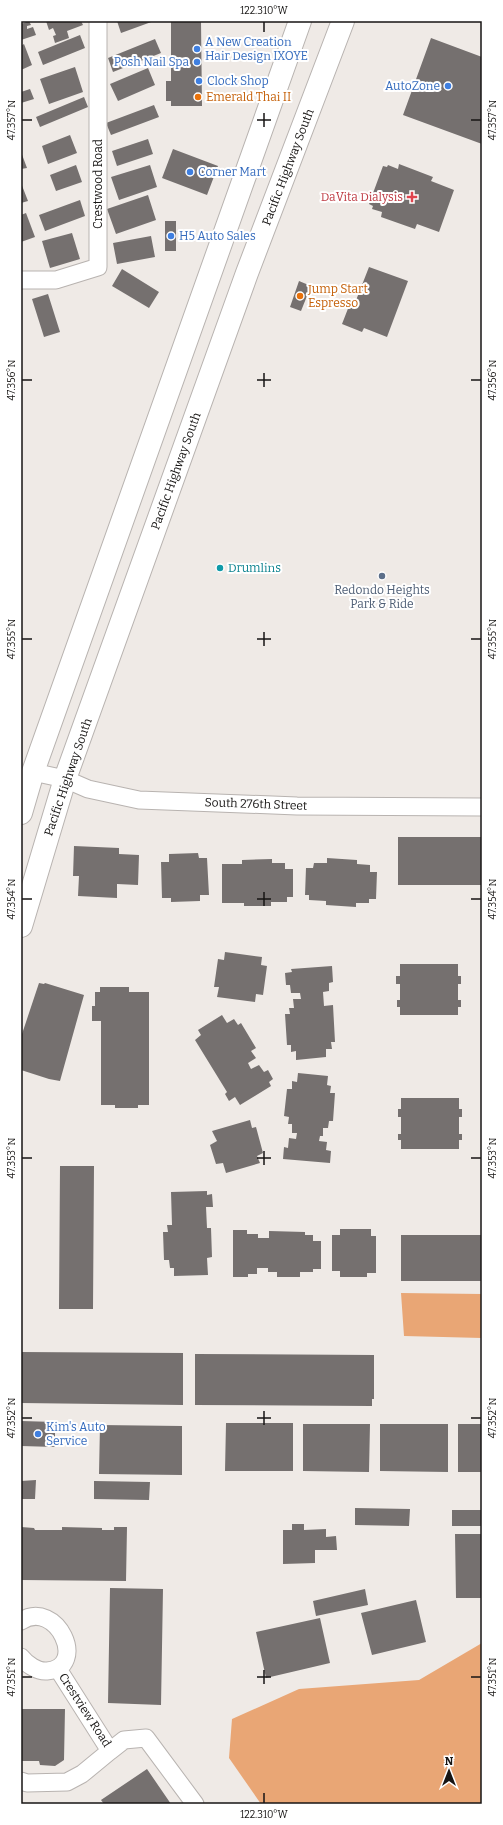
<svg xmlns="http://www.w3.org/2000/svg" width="503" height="1825" font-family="Bitter,serif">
	<rect width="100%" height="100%" fill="#efeae6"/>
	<path fill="#e9a675" d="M401 1293 482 1294V1338L404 1336Z
		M482 1643V1804H261L229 1758 232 1719 299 1689 419 1680Z"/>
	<path fill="#75706f" d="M29 21 31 25 27 26V29L33 27 36 35 21 40V24Z
		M46 21H81L83 25 67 31 69 38 55 43 53 36 56 35 53 28 49 30Z
		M117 21H154L121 33Z
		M171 21H201L202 106H171V101H166V81H171Z
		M80 35 85 48 43 65 38 52Z
		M431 38 482 57V144L403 115Z
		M155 39 161 53 113 72 108 58Z
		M24 44 32 65 21 70V46Z
		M75 67 83 92 49 104 40 79Z
		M148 68 155 85 118 101 110 84Z
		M30 89 34 99 21 103V92Z
		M84 97 88 107 40 127 36 117Z
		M154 105 159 117 111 135 106 123Z
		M70 135 77 153 48 164 42 146Z
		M148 139 153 154 117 166 112 151Z
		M173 149 218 166 207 195 162 178Z
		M21 152 27 168 21 169Z
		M399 164 433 177 431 181 454 190 439 232 417 224 415 229 381 217 382 212 372 209 373 206 369 204 383 166 387 167 388 165 398 169Z
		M76 165 82 182 56 191 50 175Z
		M150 165 157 187 119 200 111 177Z
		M21 183 28 201 21 203Z
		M148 195 156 220 116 234 107 209Z
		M80 200 85 216 45 231 39 215Z
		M26 213 35 237 21 242V215Z
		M165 221H176V251H165Z
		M72 233 80 259 50 268 42 241Z
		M151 236 155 257 117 264 113 243Z
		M369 267 408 281 387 337 364 328 362 332 342 324 349 306 353 308Z
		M122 269 159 292 149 308 112 286Z
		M299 281 311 286 301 311 290 307Z
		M48 294 60 332 44 337 32 299Z
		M398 837H482V885H398Z
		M74 846 119 848V854L139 855 138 885 117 884V898L78 896 79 876H73Z
		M198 853 199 858H207L209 895H200V901L171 902V898H162L161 862H169V854Z
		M327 858 357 860V864L370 865V872H377L376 899H369V903H356V907L326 905V901L309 900V895H305L306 868H313L314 863H327Z
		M272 859V863H285V869H293V897H287V902H271V906H244V903H222V864H242V860Z
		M225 952 262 957 261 965 267 966 263 995 256 994 255 1002 217 997 219 987H214L218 959 224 960Z
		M400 964H458V976H461V984H458V1000H461V1007H458V1015H400V1007H397V1000H400V984H396V976H400Z
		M332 966 333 982 329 983V991L323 992 324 1006 333 1005 335 1042H331L332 1049H326V1057L296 1060V1051L291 1052V1045H287L285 1014H290L289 1008H294L293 999H301L300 993H291L290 985H286L285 973 292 972 291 969Z
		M39 983 44 984 45 983 84 995 60 1081 49 1079 21 1070V1037Z
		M100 987H129V992H149V1105H138V1108H115V1105H101V1021H92V1006H95V992H100Z
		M222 1015 227 1023 234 1019 238 1025 241 1023 256 1048 251 1051 256 1058 248 1063 251 1069 259 1065 264 1072 268 1070 273 1079 269 1082 271 1086 240 1105 235 1097 229 1101 225 1094 227 1092 195 1040 201 1035 198 1030Z
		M298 1073 328 1076 327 1085 331 1086 330 1093H335L333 1121H329L328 1128H323V1136H320L319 1141 327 1142 326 1150 331 1151 330 1163 283 1159 284 1147 288 1148 289 1138 296 1139 297 1133H292V1124H288L289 1117 284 1116 287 1089H292V1081L297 1082Z
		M401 1098H459V1109H462V1117H459V1134H462V1140H459V1149H401V1140H398V1134H401V1117H398V1109H401Z
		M250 1120 252 1128 256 1127 263 1153 257 1156 260 1163 226 1173 223 1163 216 1164 210 1145 217 1141 212 1131Z
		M60 1166H94L93 1309H59Z
		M207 1191V1195L212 1194 213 1207H206L207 1228H211L212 1257 207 1258 208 1275 174 1276V1268H170L169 1260H164L163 1232H168L167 1225H172L171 1192Z
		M340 1229H371V1236H376V1273H367V1277H340V1271H332V1235H340Z
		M233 1230H247V1234H258V1238H269V1231L305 1232V1235H313V1241H321V1269H313V1272H300V1277H277V1272H268V1268H257V1274H248V1277H233Z
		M401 1235H482V1281H401Z
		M21 1352 183 1353V1405L21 1403Z
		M195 1354 374 1355V1399H372V1406L195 1405Z
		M21 1421 55 1422V1447L21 1446Z
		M226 1423H293V1471H225Z
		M303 1424H370L369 1472 303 1471Z
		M380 1424H448V1472L380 1471Z
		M458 1424H482V1472H458Z
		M100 1425 182 1426V1475L99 1474Z
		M36 1480 35 1499H21V1481Z
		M94 1481 150 1482 149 1500 94 1499Z
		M355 1508 410 1509 409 1526 355 1525Z
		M452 1510H482V1526H452Z
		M292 1524H304V1530L326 1529V1537L336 1536 337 1550H315V1563L283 1564V1530H292Z
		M21 1527 34 1528 35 1530H62V1527L102 1528V1530H114V1527H127L126 1581 21 1580Z
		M455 1534H482V1598H456Z
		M110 1588 163 1589 161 1705 108 1703Z
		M365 1589 368 1605 316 1616 313 1601Z
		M416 1600 426 1642 372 1655 361 1613Z
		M320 1618 330 1663 266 1678 256 1632Z
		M21 1709H65L64 1760 55 1766 40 1765 39 1761H21Z
		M147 1769 171 1804H104L101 1800Z"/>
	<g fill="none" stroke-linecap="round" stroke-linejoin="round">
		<defs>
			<path id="street" d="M21 280H56L98 267V21
				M33 772 65 779 88 789 139 800 297 806 482 807
				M21 1621C57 1598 89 1668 47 1671 38 1672 26 1664 21 1657
				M58 1669 110 1751 124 1740 146 1738 195 1804
				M21 1781 27 1783 67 1782 82 1774 110 1751"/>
			<path id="primary" d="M21 813 33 772 300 21
				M21 926 65 779 247 273 343 21"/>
		</defs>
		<use href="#street" stroke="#b8b3b0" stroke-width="19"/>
		<use href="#primary" stroke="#b8b3b0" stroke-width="24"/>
		<use href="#street" stroke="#fff" stroke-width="17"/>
		<use href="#primary" stroke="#fff" stroke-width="22"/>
	</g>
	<path fill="none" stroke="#171514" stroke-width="1.5" d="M264 22V32M264 113V127M22 120H32M257 120H271M471 120H481M264 373V387M22 380H32M257 380H271M471 380H481M264 632V646M22 639H32M257 639H271M471 639H481M264 892V906M22 899H32M257 899H271M471 899H481M264 1151V1165M22 1158H32M257 1158H271M471 1158H481M264 1411V1425M22 1418H32M257 1418H271M471 1418H481M264 1670V1684M22 1677H32M257 1677H271M471 1677H481M264 1793V1803"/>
	<g fill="#3f7fe0" stroke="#fff" stroke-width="1.5">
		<circle cx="197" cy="49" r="4"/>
		<circle cx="197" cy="62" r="4"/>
		<circle cx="199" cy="81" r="4"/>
		<circle cx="448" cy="86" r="4"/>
		<circle cx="190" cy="172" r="4"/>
		<circle cx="171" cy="236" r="4"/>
		<circle cx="38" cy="1434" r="4"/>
	</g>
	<g fill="#e8710a" stroke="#fff" stroke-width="1.5">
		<circle cx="198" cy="97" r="4"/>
		<circle cx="300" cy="296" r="4"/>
	</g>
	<path fill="#e0444e" stroke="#fff" stroke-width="1.5" d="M410 191h4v4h4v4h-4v4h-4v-4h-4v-4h4z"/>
	<circle fill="#0f9aa8" stroke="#fff" stroke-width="1.5" cx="220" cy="568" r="4"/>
	<circle fill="#5c6f8a" stroke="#fff" stroke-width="1.5" cx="382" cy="576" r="4"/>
	<g text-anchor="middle" stroke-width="4" stroke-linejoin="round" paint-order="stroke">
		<g font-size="12" fill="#366cbe" stroke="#fff" text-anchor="start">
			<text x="205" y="46">A New Creation<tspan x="205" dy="14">Hair Design IXOYE</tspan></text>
			<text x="189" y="66" text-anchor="end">Posh Nail Spa</text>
			<text x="207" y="85">Clock Shop</text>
			<text x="440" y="90" text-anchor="end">AutoZone</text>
			<text x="198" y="176">Corner Mart</text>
			<text x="179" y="240">H5 Auto Sales</text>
			<text x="46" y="1431">Kim's Auto<tspan x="46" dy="14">Service</tspan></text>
		</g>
		<g font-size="12" fill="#c56008" stroke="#fff" text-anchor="start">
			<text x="206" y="101">Emerald Thai II</text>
			<text x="308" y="293">Jump Start<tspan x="308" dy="14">Espresso</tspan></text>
		</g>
		<g font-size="12" fill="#171514" stroke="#fff">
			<text transform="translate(288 167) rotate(-69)" y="4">Pacific Highway South</text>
			<text transform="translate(98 184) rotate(-90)" y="4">Crestwood Road</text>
			<text transform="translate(176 471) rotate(-70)" y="4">Pacific Highway South</text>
			<text transform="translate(68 777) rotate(-71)" y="4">Pacific Highway South</text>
			<text transform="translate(256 804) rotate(2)" y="4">South 276th Street</text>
			<text transform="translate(85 1710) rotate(57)" y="4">Crestview Road</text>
		</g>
		<g font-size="12" fill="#be3a42" stroke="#fff" text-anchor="end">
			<text x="403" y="201">DaVita Dialysis</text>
		</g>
		<g font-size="12" fill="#0d838f" stroke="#fff" text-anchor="start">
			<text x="228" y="572">Drumlins</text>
		</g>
		<g font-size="12" fill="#4e5e75" stroke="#fff">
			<text x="382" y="594">Redondo Heights<tspan x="382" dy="14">Park &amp; Ride</tspan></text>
		</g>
	</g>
	<rect width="503" height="1825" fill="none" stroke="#ffffff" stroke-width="44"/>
	<g transform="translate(449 1771)" stroke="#ffffff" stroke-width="3" paint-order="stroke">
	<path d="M0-3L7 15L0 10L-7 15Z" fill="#171514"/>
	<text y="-6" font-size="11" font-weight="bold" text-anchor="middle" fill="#171514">N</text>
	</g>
	<rect x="22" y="22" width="459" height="1781" fill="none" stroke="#171514" stroke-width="1.5"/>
	<g font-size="10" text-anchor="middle" fill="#171514">
		<text x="264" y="14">122.310°W</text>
		<text transform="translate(11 120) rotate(-90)" y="4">47.357°N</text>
		<text transform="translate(492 120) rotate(-90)" y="4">47.357°N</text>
		<text transform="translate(11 380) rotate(-90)" y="4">47.356°N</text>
		<text transform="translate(492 380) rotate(-90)" y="4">47.356°N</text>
		<text transform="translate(11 639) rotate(-90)" y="4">47.355°N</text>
		<text transform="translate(492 639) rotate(-90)" y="4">47.355°N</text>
		<text transform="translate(11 899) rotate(-90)" y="4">47.354°N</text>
		<text transform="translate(492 899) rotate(-90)" y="4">47.354°N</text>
		<text transform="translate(11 1158) rotate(-90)" y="4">47.353°N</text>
		<text transform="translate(492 1158) rotate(-90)" y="4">47.353°N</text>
		<text transform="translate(11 1418) rotate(-90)" y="4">47.352°N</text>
		<text transform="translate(492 1418) rotate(-90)" y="4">47.352°N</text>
		<text transform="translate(11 1677) rotate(-90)" y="4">47.351°N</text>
		<text transform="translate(492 1677) rotate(-90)" y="4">47.351°N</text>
		<text x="264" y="1818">122.310°W</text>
	</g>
</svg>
